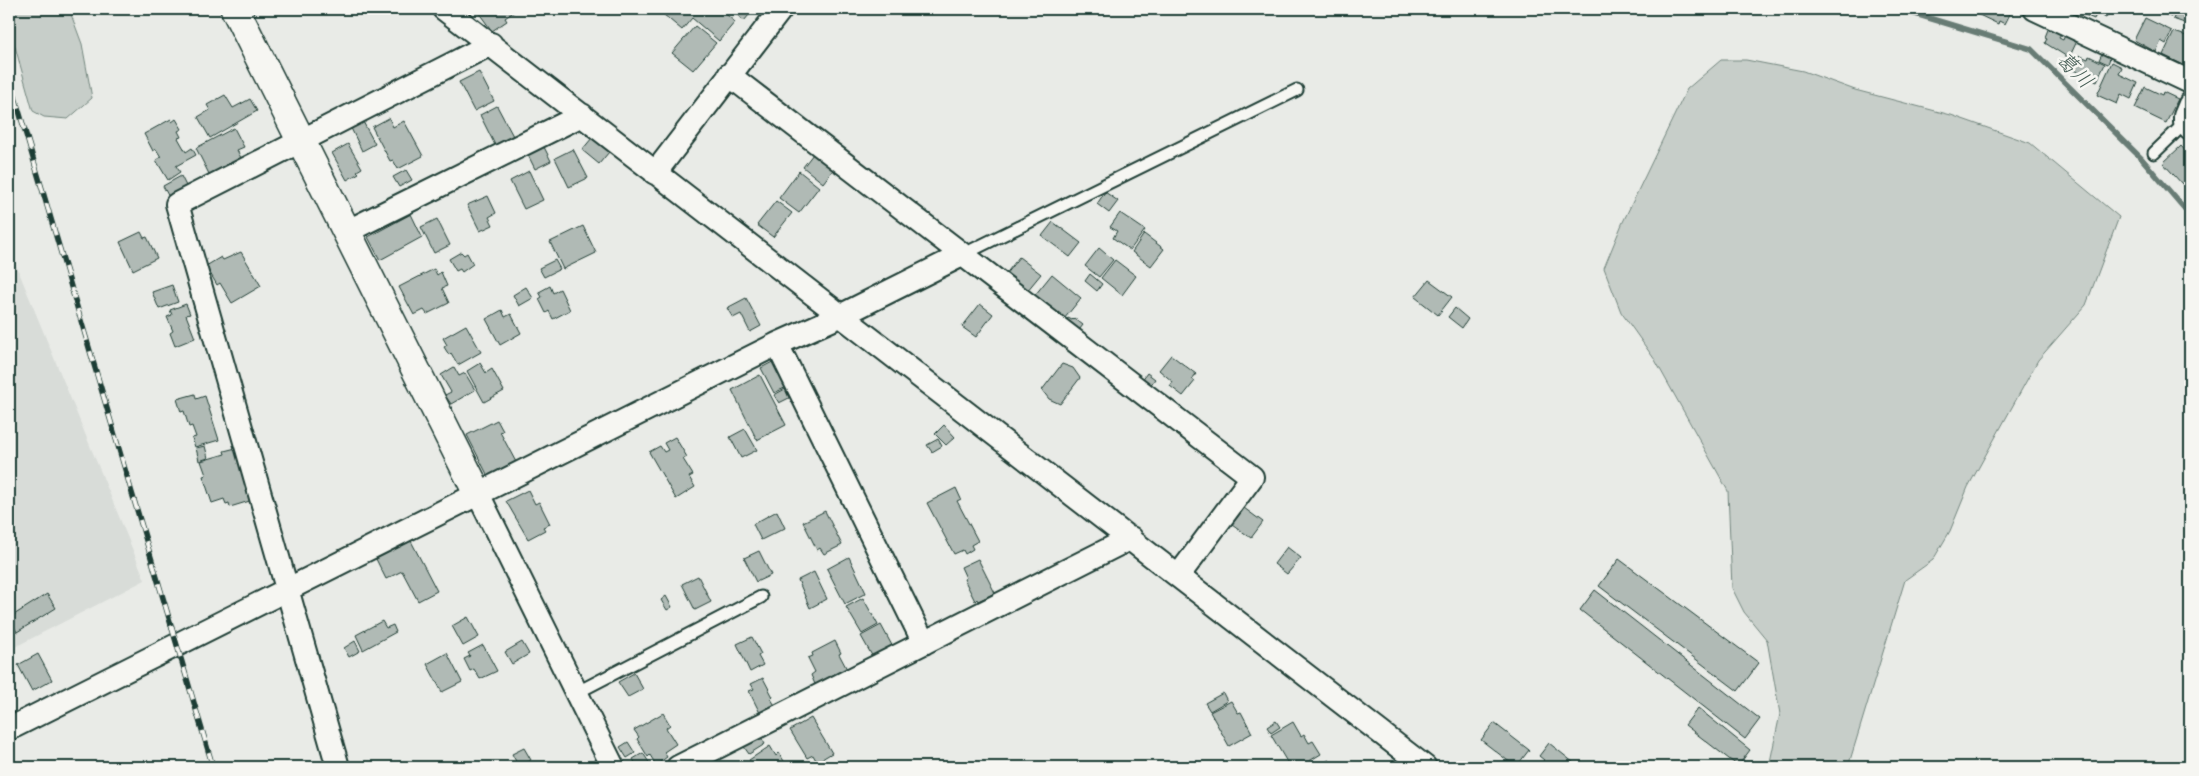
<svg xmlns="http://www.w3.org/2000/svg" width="2199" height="776" font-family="Caveat,'Klee One',sans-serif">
	<rect width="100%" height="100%" fill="#e9ebe7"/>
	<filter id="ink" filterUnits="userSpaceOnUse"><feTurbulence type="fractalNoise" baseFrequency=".02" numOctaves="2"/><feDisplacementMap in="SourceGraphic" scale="10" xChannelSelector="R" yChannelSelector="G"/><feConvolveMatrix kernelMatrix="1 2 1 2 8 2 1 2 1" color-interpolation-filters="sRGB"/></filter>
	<g filter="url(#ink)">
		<path fill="#d8dcd8" d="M9 248 145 580 9 650Z"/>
		<path fill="#c7cec9" stroke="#73867e" d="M9 9H69L82 44 92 98 68 119 44 117 33 111 9 25Z
			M1721 60H1746L1803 71 1855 90 1951 115 2030 143 2119 217 2086 305 2038 360 1968 487 1950 531 1933 560 1905 580 1848 767H1760L1770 762 1780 714 1767 640 1744 612 1732 588 1728 491 1655 360 1621 312 1604 268 1622 224 1687 89Z"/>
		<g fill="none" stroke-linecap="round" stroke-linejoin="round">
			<path stroke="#687c75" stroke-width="5.5" d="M1899 9 2031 49 2142 159 2190 215"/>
		</g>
		<path fill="#b0bab5" stroke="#1f3d34" d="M476 9H518L505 18 507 21 492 31Z
			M657 9H720L735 22 719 41 692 18 682 30Z
			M730 9H754L744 21Z
			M1977 9H2010L2012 10 2005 24 1999 21 1998 24 1975 13Z
			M2081 9H2111L2106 18 2097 13 2094 19 2083 14 2084 12Z
			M2153 9H2175L2171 17Z
			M2178 9H2190V25L2173 19Z
			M2145 18 2172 31 2166 44 2161 41 2156 52 2134 40Z
			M695 26 716 43 693 70 672 53Z
			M2049 27 2061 33 2059 38 2063 40 2065 35 2077 41 2069 58 2045 43 2047 38 2045 37Z
			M2174 32 2190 37V68L2163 55Z
			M2103 51 2111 55 2108 64 2099 60Z
			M2078 55 2088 59 2089 56 2105 64 2097 81 2071 69Z
			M2112 62 2122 67 2119 74 2138 83 2131 99 2121 94 2117 104 2097 95Z
			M479 72 494 101 474 111 459 82Z
			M2145 87 2162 95 2163 92 2178 99 2166 123 2135 108Z
			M225 95 233 108 250 99 257 111 210 138 198 117 210 110 207 105Z
			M497 106 513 136 495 145 480 115Z
			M361 118 375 144 362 151 349 124Z
			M389 118 393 127 404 121 423 156 398 169 393 160 390 161 372 127Z
			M171 119 172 122 176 119 182 129 178 131 181 137 178 138 186 152 192 148 196 155 176 166 180 172 168 180 156 160 161 157 156 149 153 151 144 134Z
			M234 128 244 147 237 150 243 162 211 178 196 148Z
			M592 138 609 152 599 164 582 150Z
			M348 144 362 168 357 171 359 173 347 180 332 153Z
			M2181 146 2190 156V178L2183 185 2163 163Z
			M544 147 551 161 535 169 528 155Z
			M573 149 588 178 569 187 555 158Z
			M813 154 833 170 823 183 803 167Z
			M406 170 412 180 399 187 393 177Z
			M529 171 543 200 524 209 510 181Z
			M799 171 819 187 799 213 779 198Z
			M181 176 189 192 171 201 163 186Z
			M1105 192 1118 201 1109 213 1097 204Z
			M488 196 496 213 489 217 493 225 480 231 467 205Z
			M776 201 792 213 773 237 757 225Z
			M1120 213 1145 230 1130 250 1113 238 1117 231 1110 227Z
			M411 214 422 237 380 260 368 237Z
			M437 219 450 245 434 253 421 227Z
			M1053 222 1081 243 1070 257 1042 236Z
			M583 226 596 253 563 269 550 242Z
			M141 232 144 238 147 237 157 258 133 270 120 242Z
			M1144 234 1164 249 1151 266 1132 252Z
			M1099 248 1113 260 1099 277 1085 266Z
			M241 252 261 286 232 303 220 283 217 285 206 266 221 257 223 260Z
			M461 252 464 255 467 253 473 264 462 272 460 269 456 271 449 259Z
			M1019 257 1041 274 1027 291 1005 275Z
			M555 260 560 269 544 277 539 268Z
			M1115 260 1136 276 1122 295 1101 278Z
			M434 269 437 275 441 272 447 286 442 288 449 303 427 314 424 310 414 315 399 287Z
			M1052 274 1081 298 1064 319 1035 295Z
			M1090 274 1102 284 1097 291 1085 281Z
			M1429 280 1452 297 1438 315 1415 297Z
			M172 285 178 302 159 309 152 292Z
			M550 286 553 293 560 289 570 310 553 319 549 311 546 313 539 299 542 297 539 292Z
			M526 287 533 298 519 306 513 295Z
			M746 298 761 326 750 332 741 314 733 318 727 308Z
			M186 304 190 314 186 315 195 338 175 346 170 333 173 331 167 317 172 315 170 310Z
			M980 304 993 314 976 337 962 327Z
			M1455 308 1468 319 1462 328 1448 317Z
			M502 310 505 317 511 314 521 333 500 345 486 319Z
			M1068 318 1072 320 1074 318 1083 325 1076 334 1063 324Z
			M466 325 481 352 458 365 451 353 449 355 444 347 447 345 443 338Z
			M1171 355 1196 374 1192 379 1195 381 1183 396 1170 386 1173 382 1159 370Z
			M780 358 793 384 774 393 761 368Z
			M480 363 486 373 492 369 504 391 484 402 467 371Z
			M1062 364 1073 368 1080 378 1060 404 1049 399 1042 390Z
			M454 367 459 376 465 373 475 390 451 404 445 395 451 392 441 375Z
			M1147 373 1155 379 1147 390 1139 384Z
			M760 375 786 425 757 440 732 390Z
			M785 389 789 398 779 403 774 395Z
			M195 394 196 399 205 396 219 440 195 447 192 438 196 437 192 426 189 427 184 411 181 412 177 399Z
			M497 420 503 431 500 432 517 464 489 478 467 435Z
			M944 425 955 437 946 445 935 434Z
			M745 429 757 450 741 458 730 437Z
			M675 437 687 457 683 459 693 475 689 477 695 487 676 499 649 452 660 446 664 452 668 450 664 443Z
			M938 439 942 446 932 452 927 445Z
			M205 446 208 458 199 461 196 448Z
			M236 448 253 500 230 507 229 503 226 504 224 499 212 503 203 476 206 475 201 461 225 454 224 451Z
			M956 488 961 499 957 501 978 541 971 545 973 549 965 554 963 550 954 554 927 503Z
			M528 490 535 504 539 502 550 524 543 527 545 530 528 539 506 501Z
			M1244 508 1263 522 1251 538 1232 524Z
			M777 511 785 528 761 540 753 524Z
			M825 511 842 545 824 554 820 548 817 550 803 522Z
			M411 541 437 591 418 601 402 571 386 579 376 559Z
			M1287 547 1301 558 1287 574 1274 564Z
			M759 551 771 575 756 582 744 558Z
			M849 557 866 593 845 604 827 569Z
			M978 559 995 593 978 601 977 599 975 601 964 579 966 578 961 567Z
			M1619 559 1759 663 1738 691 1599 586Z
			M814 572 827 599 810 608 798 580Z
			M698 576 711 602 695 610 682 584Z
			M1595 590 1760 719 1745 739 1580 610Z
			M47 594 56 608 17 632 9 618Z
			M666 596 672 607 667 610 661 600Z
			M863 598 878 625 862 634 846 607Z
			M468 617 479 637 463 646 452 626Z
			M382 621 386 628 393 625 396 632 363 650 356 635Z
			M881 625 895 651 875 661 861 636Z
			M752 637 761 654 758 656 763 665 750 672 737 644Z
			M355 641 360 651 349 657 344 648Z
			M835 641 841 653 839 654 849 673 817 689 811 675 815 672 808 658 813 656 812 653Z
			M522 642 529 654 512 664 505 652Z
			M483 645 497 671 480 679 474 669 470 671 464 659 470 656 468 653Z
			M447 653 462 682 442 692 427 664Z
			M38 654 52 680 32 691 18 665Z
			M634 673 643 689 628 697 618 682Z
			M763 678 773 697 771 699 776 707 761 715 749 691 754 689 751 684Z
			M1223 693 1227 701 1210 711 1205 703Z
			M1231 701 1238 713 1241 712 1252 733 1229 746 1210 712Z
			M1698 708 1750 750 1738 766 1685 725Z
			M663 713 670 725 666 728 676 744 664 752 667 757 656 765 650 755 648 757 637 739 639 737 634 730Z
			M811 718 832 753 817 762 813 755 807 758 790 730Z
			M1276 721 1280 727 1271 733 1267 727Z
			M1293 722 1301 736 1304 734 1309 743 1313 741 1321 754 1301 766 1299 763 1290 767 1271 735Z
			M1494 723 1529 750 1516 767 1481 740Z
			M759 734 765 744 749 754 742 744Z
			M628 742 635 753 627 758 620 747Z
			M1549 743 1574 763 1571 767H1538L1544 760 1539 756Z
			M770 746 776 756 779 753 787 766 754 767 749 760Z
			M524 748 531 760 519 767 512 754Z
			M643 753 652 767H637L633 759Z
			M1329 760 1333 767H1315Z"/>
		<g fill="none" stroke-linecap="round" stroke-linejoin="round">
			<defs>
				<path id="lane" d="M2154 153 2185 123
					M962 255 1297 90
					M576 693 761 597"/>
				<path id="street" d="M444 9 1425 767
					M2035 9 2190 82
					M729 75 1252 477 1179 575
					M2190 104 2185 116V123L2190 129
					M655 173 781 9
					M346 232 582 115
					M777 344 924 643
					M478 494 613 767
					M9 729 777 344 840 316 962 255
					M338 767 177 204 491 44
					M678 767 1131 538"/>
				<path id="secondary" d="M235 9 478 494"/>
			</defs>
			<use href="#lane" stroke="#1f3d34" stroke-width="15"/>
			<use href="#street" stroke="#1f3d34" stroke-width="26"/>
			<use href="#secondary" stroke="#1f3d34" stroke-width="31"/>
			<use href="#lane" stroke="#f6f6f2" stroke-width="11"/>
			<use href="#street" stroke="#f6f6f2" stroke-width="22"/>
			<use href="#secondary" stroke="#f6f6f2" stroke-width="28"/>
			<defs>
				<path id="rail" d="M9 77 213 767"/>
			</defs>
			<use href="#rail" stroke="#1f3d34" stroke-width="5.5"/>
			<use href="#rail" stroke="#f6f6f2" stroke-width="4" stroke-dasharray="11" stroke-linecap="butt"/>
		</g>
	</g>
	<g text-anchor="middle" stroke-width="5" stroke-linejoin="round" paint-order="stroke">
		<g font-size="21" font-style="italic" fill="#445c54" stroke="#f6f6f2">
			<text transform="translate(2075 70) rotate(45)" y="7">葛川</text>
		</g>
	</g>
	<rect width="2199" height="776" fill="none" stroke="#f6f6f2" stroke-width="30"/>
	<rect x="15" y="15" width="2169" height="746" fill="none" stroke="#1f3d34" stroke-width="2" filter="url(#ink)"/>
</svg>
